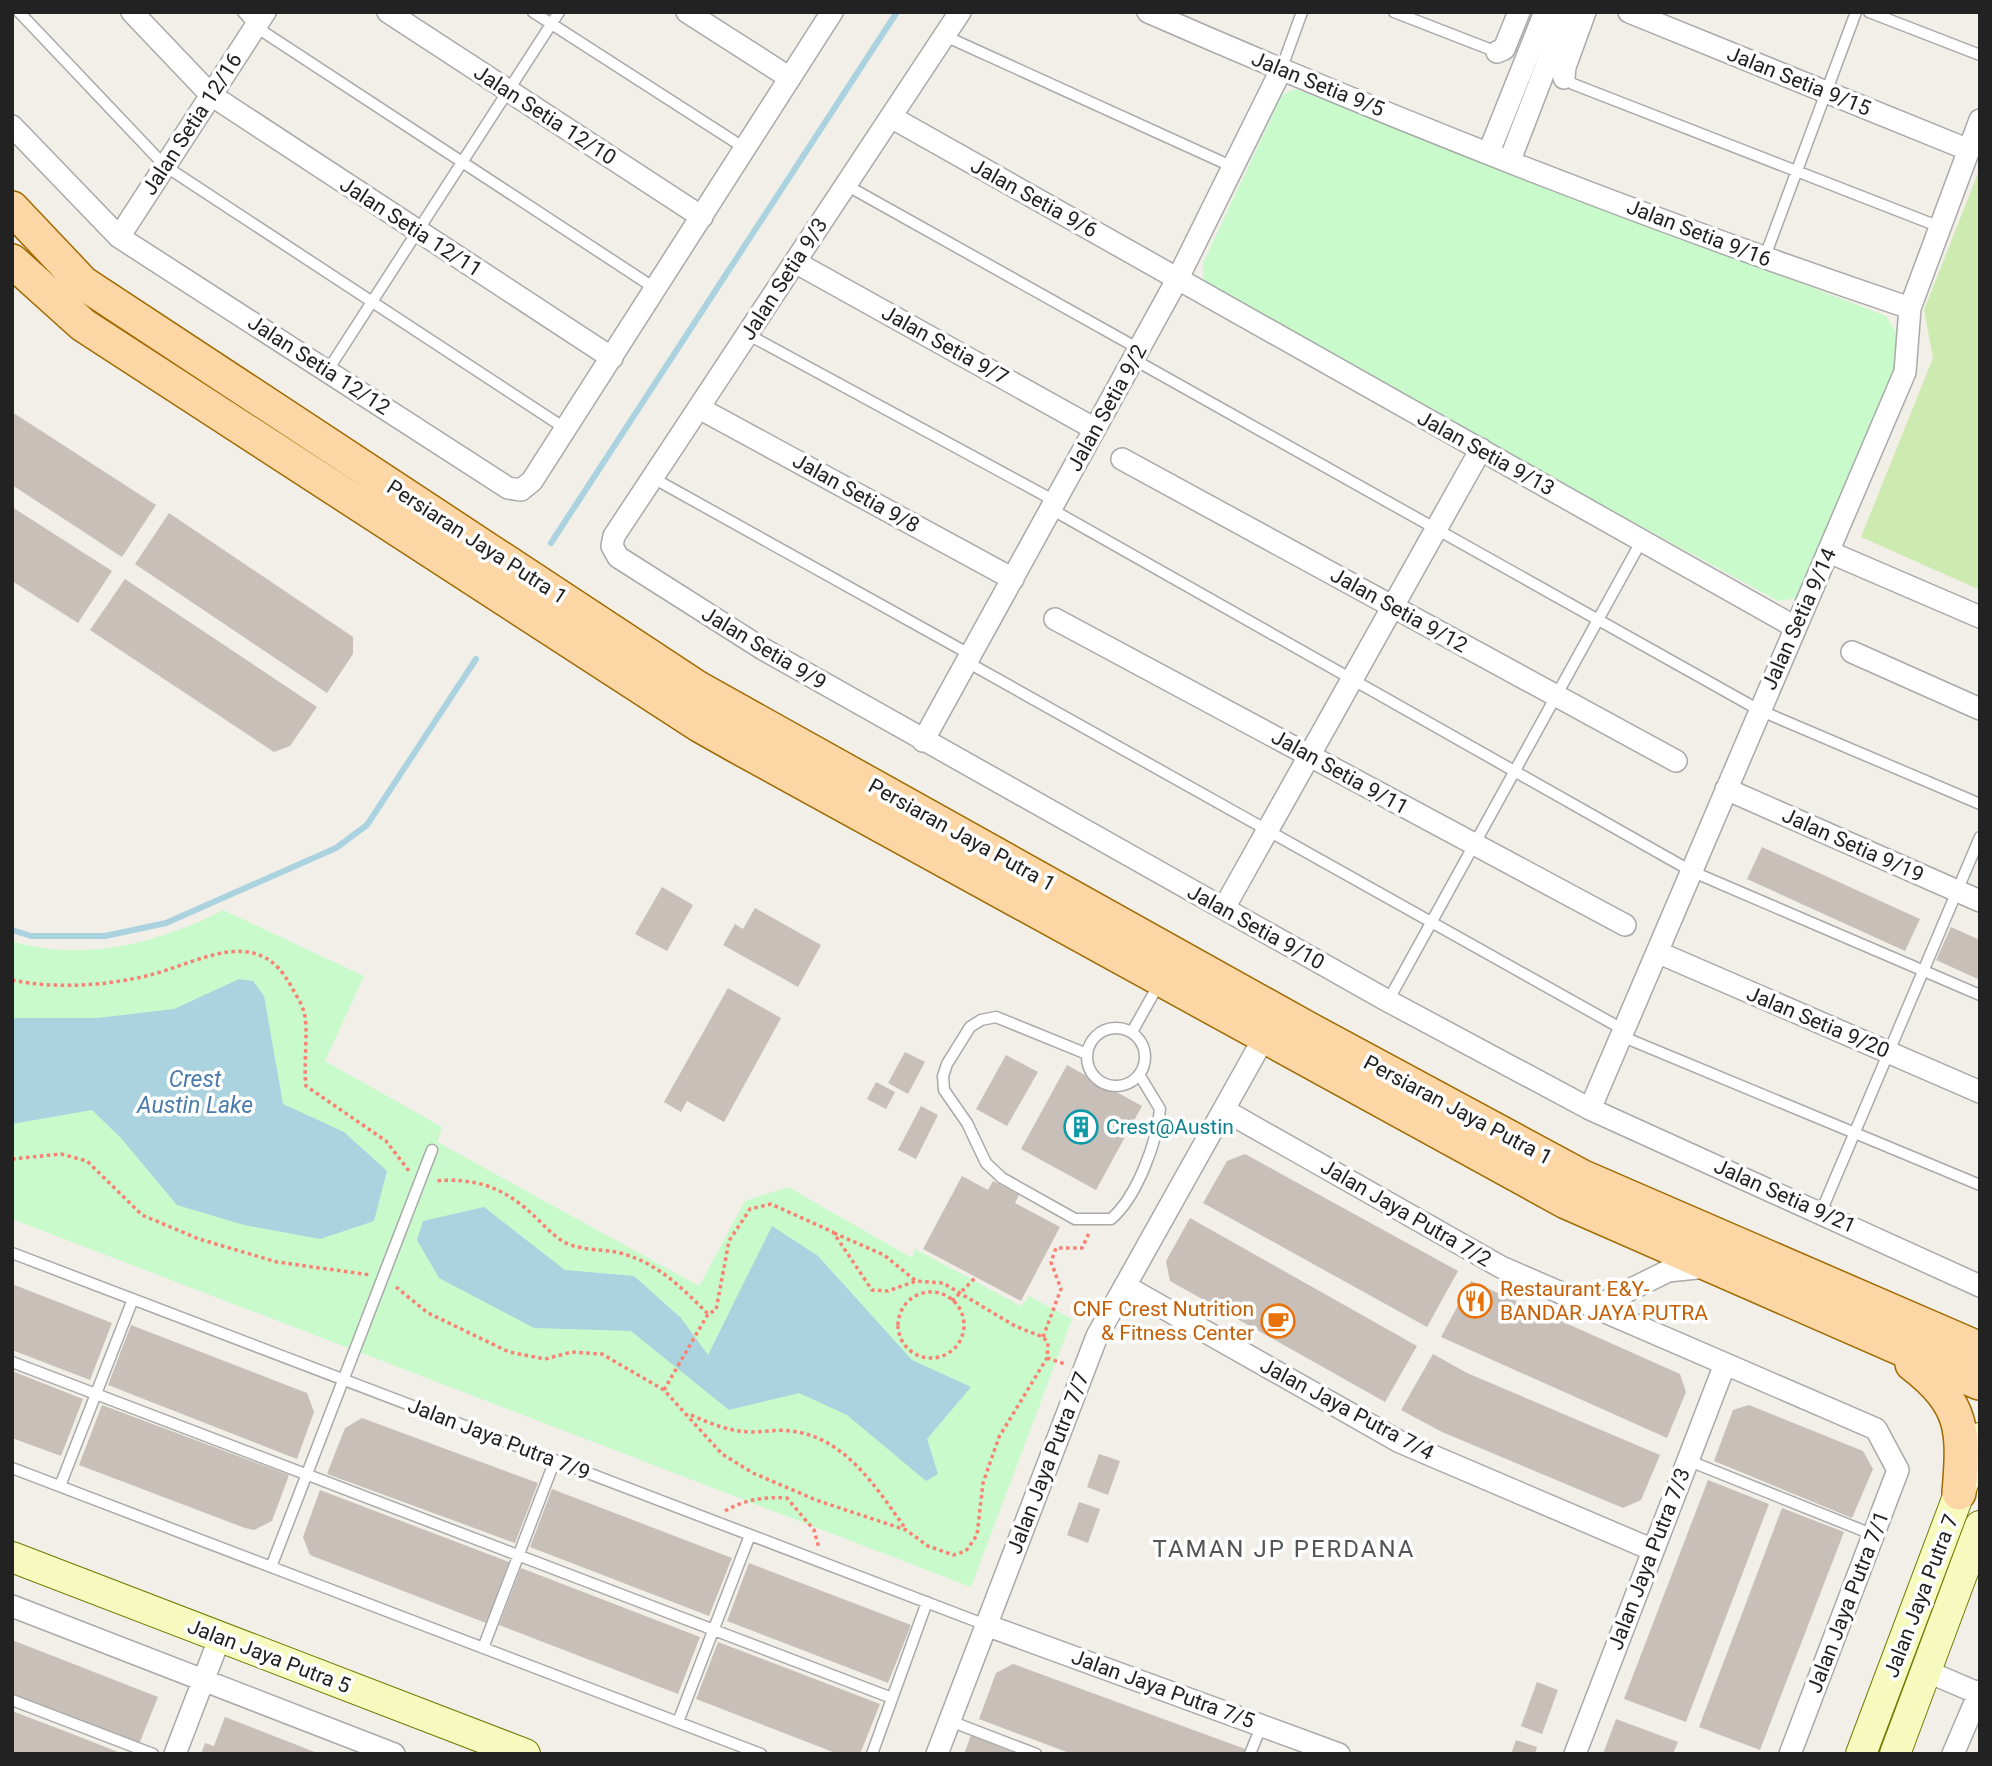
<svg xmlns="http://www.w3.org/2000/svg" width="1992" height="1766" font-family="Roboto,sans-serif">
	<rect width="100%" height="100%" fill="#f2efe9"/>
	<path fill="#cdebb0" d="M1980 168V590L1861 537 1933 358 1924 310Z"/>
	<path fill="#c8facc" d="M1296 89 1886 316 1901 341V358L1797 598 1778 601 1204 287 1203 263 1282 95Z
		M223 910 364 976 325 1061 442 1127 437 1142 699 1286 745 1201 788 1187 912 1258 915 1249 1021 1306 1029 1296 1072 1319 971 1587 12 1219V941C82 963 160 943 223 910Z"/>
	<path fill="#aad3df" d="M239 979 253 981 264 996 283 1104 344 1132 387 1171 374 1221 320 1239 244 1225 177 1205 120 1137 92 1110 12 1124V1018H97L174 1009Z
		M484 1207 565 1270 634 1276 681 1318 708 1355 772 1226 818 1256 912 1360 971 1387 927 1439 938 1474 926 1481 847 1415 799 1393 729 1410 631 1331 534 1328 439 1278 417 1240 423 1221Z"/>
	<g fill="none" stroke-linecap="round" stroke-linejoin="round">
		<path stroke="#aad3df" stroke-width="6" d="M551 543 897 12
			M12 930 31 936H105L166 923 336 848 367 825 476 659"/>
	</g>
	<path fill="#c7bfb8" d="M12 412 156 505 122 557 12 485Z
		M12 507 112 571 78 623 12 581Z
		M169 513 353 637V654L327 693 135 564Z
		M125 579 317 707 290 746 274 752 90 630Z
		M1762 847 1920 919 1905 951 1747 879Z
		M662 887 693 905 667 951 635 934Z
		M755 908 821 945 798 987 723 945 735 924 743 929Z
		M1951 927 1980 940V980L1936 960Z
		M728 988 781 1018 724 1122 687 1101 681 1112 664 1102Z
		M905 1052 925 1062 908 1094 888 1083Z
		M1006 1055 1038 1072 1007 1126 976 1109Z
		M1067 1065 1142 1106 1096 1190 1021 1149Z
		M876 1082 895 1092 886 1109 867 1099Z
		M921 1106 938 1115 916 1159 898 1150Z
		M1245 1154 1458 1271 1427 1327 1203 1203 1227 1161Z
		M962 1176 988 1190 993 1181 1019 1195 1015 1203 1060 1227 1021 1301 923 1249Z
		M1190 1218 1417 1346 1385 1402 1170 1281 1166 1261Z
		M1471 1281 1680 1374 1686 1392 1667 1438 1441 1337Z
		M12 1284 112 1323 90 1380 12 1350Z
		M131 1325 307 1393 314 1412 297 1459 108 1385Z
		M1433 1354 1467 1373 1660 1455 1641 1500 1623 1508 1442 1432 1401 1410Z
		M12 1371 83 1399 61 1456 12 1438Z
		M102 1405 289 1475 272 1521 254 1530 245 1528 79 1465Z
		M1749 1405 1863 1451 1873 1469 1852 1518 1714 1461 1733 1410Z
		M362 1418 538 1483 515 1543 327 1474 345 1428Z
		M1099 1454 1120 1461 1108 1495 1087 1487Z
		M1708 1480 1769 1504 1686 1722 1624 1699Z
		M552 1489 732 1558 709 1616 530 1547Z
		M320 1490 509 1562 486 1623 310 1555 303 1537Z
		M1079 1502 1100 1509 1088 1543 1067 1535Z
		M1782 1508 1844 1532 1760 1750 1699 1727Z
		M749 1563 911 1625 888 1683 727 1621Z
		M521 1568 700 1637 678 1694 499 1625Z
		M12 1640 158 1697 139 1744 12 1695Z
		M718 1642 880 1704 860 1754H838L696 1699Z
		M1013 1664 1248 1750 1247 1754H1072L979 1719 996 1673Z
		M1537 1682 1558 1690 1542 1734 1521 1726Z
		M12 1711 75 1735 123 1754H12Z
		M225 1717 320 1754H201L205 1743 214 1746Z
		M1616 1719 1678 1742 1673 1754H1603Z
		M971 1735 1017 1754H964Z
		M1516 1740 1537 1747 1535 1754H1511Z"/>
	<g fill="none" stroke-linecap="round" stroke-linejoin="round">
		<defs>
			<path id="lane" d="M19 12 165 166 566 429
				M243 12 256 27 656 289
				M533 12 746 149
				M1394 12 1497 52
				M1869 12 1980 55
				M945 36 1233 167
				M1281 70 1302 12
				M1564 78 1573 84 1940 227
				M846 185 1139 349
				M1764 259 1856 12
				M747 334 1055 501
				M1133 359 1759 710 1980 804
				M328 370 559 12
				M653 478 971 655
				M1051 509 1691 871 1980 995
				M967 662 1624 1030
				M1388 1001 1642 540
				M1087 1057a29 29 0 1 1 58 0a29 29 0 1 1-58 0Z
				M1132 1032 1160 982
				M1621 1036 1980 1185
				M1087 1054 996 1017 981 1020 970 1027 947 1064 943 1076 944 1090 967 1123 986 1163 1002 1178 1075 1219H1111C1137 1197 1157 1142 1160 1109L1140 1076
				M1821 1212 1980 837
				M12 1253 986 1625
				M12 1362 892 1698
				M1687 1460 1874 1535
				M12 1468 761 1754
				M60 1486 133 1299
				M271 1567 432 1150
				M483 1648 555 1460
				M12 1700 153 1754
				M950 1721 1036 1754
				M678 1722 750 1535
				M872 1754 927 1602
				M1250 1754 1262 1724"/>
			<path id="street" d="M132 12 211 95 612 358
				M388 12 702 217
				M687 12 790 78
				M960 12 614 536 612 546 618 557 763 649 1388 1001 1590 1109 1980 1286
				M1148 12C1397 121 1652 221 1910 308
				M1629 12 1969 150
				M1497 52 1504 49 1519 12
				M1564 78 1565 67 1585 12
				M891 117 1795 627
				M12 126 119 237 508 488 521 490 532 481 832 12
				M1489 152 1545 12
				M1510 160 1567 12
				M119 237 265 12
				M795 262 1095 429
				M699 408 1013 579
				M1122 459 1676 761
				M1829 552 1980 617
				M1055 619 1625 925
				M1852 652 1980 709
				M923 741 1178 278 1281 70
				M1726 789 1980 901
				M1224 908 1481 449
				M1657 952 1980 1092
				M1590 1109 1905 372 1910 308 1980 120
				M1224 1110 1501 1267 1876 1429 1898 1470 1790 1754
				M1125 1286 1400 1442 1653 1550
				M1595 1307 1668 1271 1706 1267
				M12 1606 394 1754
				M986 1625 1339 1754
				M1926 1671 1980 1694
				M175 1754 220 1637
				M937 1754 1097 1336 1266 1034
				M1575 1754 1725 1364
				M1953 1754 1980 1691"/>
			<path id="secondary" d="M12 1557 525 1754
				M1861 1754 1980 1438
				M1895 1754 1980 1526"/>
			<path id="primary" d="M12 208 83 283 698 688 1305 1027 1583 1177 1980 1349
				M12 261 83 325 699 725 738 747 1566 1202 1979 1383
				M1912 1364C1965 1405 1964 1431 1959 1493"/>
		</defs>
		<use href="#lane" stroke="#a9a9a9" stroke-width="13"/>
		<use href="#street" stroke="#a9a9a9" stroke-width="24"/>
		<use href="#secondary" stroke="#707d05" stroke-width="32"/>
		<use href="#primary" stroke="#a06b00" stroke-width="36"/>
		<path stroke="#fa8072" stroke-width="3.5" stroke-dasharray="3.5 3.5" stroke-linecap="butt" d="M12 980C55 989 103 986 146 976 198 964 258 921 292 988 296 995 302 1004 304 1012 309 1030 303 1064 306 1086L386 1141 409 1171
			M12 1159 61 1154 87 1161 142 1215 199 1239 277 1262 371 1275
			M834 1233 884 1255 916 1281
			M396 1287 428 1313 509 1352 545 1359 572 1352 602 1354 664 1390 722 1454 753 1473 816 1500 906 1530 928 1546 953 1555 966 1551 977 1535 983 1483 999 1437 1047 1358 1048 1343 1043 1337 1015 1326 943 1283 916 1281 888 1291 872 1290 833 1232 771 1204 750 1209 729 1241 716 1310 708 1314C684 1290 661 1266 627 1255 608 1248 582 1252 564 1242 549 1233 538 1218 524 1207 496 1184 469 1178 434 1181
			M898 1325a33 33 0 1 1 66 0a33 33 0 1 1-66 0Z
			M952 1301 976 1277
			M1043 1337 1061 1289 1051 1262 1056 1248H1082L1089 1233
			M1047 1358 1065 1364
			M664 1390 708 1314
			M691 1415C711 1424 731 1432 753 1432 765 1432 778 1429 790 1431 844 1436 876 1487 905 1528
			M725 1511C746 1499 763 1497 787 1498L814 1530 819 1548"/>
		<use href="#lane" stroke="#fff" stroke-width="10"/>
		<use href="#street" stroke="#fff" stroke-width="21"/>
		<use href="#secondary" stroke="#f7fabf" stroke-width="30"/>
		<use href="#primary" stroke="#fcd6a4" stroke-width="33"/>
	</g>
	<defs>
		<symbol id="building-ring" viewBox="-11 -11 22 22"><circle r="9.5" fill="#fff" stroke="#0f9aa8" stroke-width="1.5"/><path d="M-4-6H4V6H1V3H-1V6H-4ZM-2.5-4.3h1.7v1.8h-1.7ZM.8-4.3h1.7v1.8H.8ZM-2.5-1h1.7V.8h-1.7ZM.8-1h1.7V.8H.8Z" fill="#0f9aa8"/></symbol>
		<symbol id="restaurant-ring" viewBox="-11 -11 22 22"><circle r="9.5" fill="#fff" stroke="#e8710a" stroke-width="1.5"/><path d="M-5-6h1v4h1v-4h1v4h1v-4h1v5L-1.5 .5V6h-2V.5L-5-1ZM5-6V6H3V1.5H1.5Q1.5-4 5-6Z" fill="#e8710a"/></symbol>
		<symbol id="cafe-ring" viewBox="-11 -11 22 22"><circle r="9.5" fill="#fff" stroke="#e8710a" stroke-width="1.5"/><path d="M-5.5-4.5H6V0H3Q3 3.5 0 3.5H-2.5Q-5.5 3.5-5.5 0ZM3-3.2v2h1.7v-2ZM-6 4.5H4V6H-6Z" fill="#e8710a"/></symbol>
	</defs>
	<g fill-rule="evenodd">
		<use href="#building-ring" x="1062" y="1108" width="38" height="38"/>
		<use href="#restaurant-ring" x="1456" y="1282" width="38" height="38"/>
		<use href="#cafe-ring" x="1259" y="1302" width="38" height="38"/>
	</g>
	<g text-anchor="middle" stroke-width="7" stroke-linejoin="round" paint-order="stroke">
		<g font-size="21" fill="#222" stroke="#fff">
			<text transform="translate(1799 81) rotate(22)" y="7">Jalan Setia 9/15</text>
			<text transform="translate(1318 84) rotate(22)" y="7">Jalan Setia 9/5</text>
			<text transform="translate(545 115) rotate(33)" y="7">Jalan Setia 12/10</text>
			<text transform="translate(192 124) rotate(-57)" y="7">Jalan Setia 12/16</text>
			<text transform="translate(1034 198) rotate(29)" y="7">Jalan Setia 9/6</text>
			<text transform="translate(411 227) rotate(33)" y="7">Jalan Setia 12/11</text>
			<text transform="translate(1699 233) rotate(21)" y="7">Jalan Setia 9/16</text>
			<text transform="translate(784 279) rotate(-57)" y="7">Jalan Setia 9/3</text>
			<text transform="translate(945 345) rotate(29)" y="7">Jalan Setia 9/7</text>
			<text transform="translate(319 365) rotate(33)" y="7">Jalan Setia 12/12</text>
			<text transform="translate(1107 408) rotate(-61)" y="7">Jalan Setia 9/2</text>
			<text transform="translate(1486 453) rotate(29)" y="7">Jalan Setia 9/13</text>
			<text transform="translate(856 493) rotate(29)" y="7">Jalan Setia 9/8</text>
			<text transform="translate(477 542) rotate(33)" y="7">Persiaran Jaya Putra 1</text>
			<text transform="translate(1399 610) rotate(29)" y="7">Jalan Setia 9/12</text>
			<text transform="translate(1799 619) rotate(-66)" y="7">Jalan Setia 9/14</text>
			<text transform="translate(764 648) rotate(31)" y="7">Jalan Setia 9/9</text>
			<text transform="translate(1340 772) rotate(29)" y="7">Jalan Setia 9/11</text>
			<text transform="translate(962 835) rotate(29)" y="7">Persiaran Jaya Putra 1</text>
			<text transform="translate(1853 845) rotate(24)" y="7">Jalan Setia 9/19</text>
			<text transform="translate(1256 927) rotate(29)" y="7">Jalan Setia 9/10</text>
			<text transform="translate(1818 1022) rotate(23)" y="7">Jalan Setia 9/20</text>
			<text transform="translate(1458 1110) rotate(28)" y="7">Persiaran Jaya Putra 1</text>
			<text transform="translate(1785 1196) rotate(24)" y="7">Jalan Setia 9/21</text>
			<text transform="translate(1406 1213) rotate(30)" y="7">Jalan Jaya Putra 7/2</text>
			<text transform="translate(1347 1409) rotate(28)" y="7">Jalan Jaya Putra 7/4</text>
			<text transform="translate(499 1439) rotate(21)" y="7">Jalan Jaya Putra 7/9</text>
			<text transform="translate(1048 1463) rotate(-69)" y="7">Jalan Jaya Putra 7/7</text>
			<text transform="translate(1649 1559) rotate(-69)" y="7">Jalan Jaya Putra 7/3</text>
			<text transform="translate(1921 1596) rotate(-69)" y="7">Jalan Jaya Putra 7</text>
			<text transform="translate(1848 1602) rotate(-69)" y="7">Jalan Jaya Putra 7/1</text>
			<text transform="translate(269 1656) rotate(21)" y="7">Jalan Jaya Putra 5</text>
			<text transform="translate(1163 1689) rotate(20)" y="7">Jalan Jaya Putra 7/5</text>
		</g>
		<g font-size="21" fill="#0d838f" stroke="#fff" text-anchor="start">
			<text x="1106" y="1134">Crest@Austin</text>
		</g>
		<g font-size="21" fill="#c56008" stroke="#fff" text-anchor="start">
			<text x="1500" y="1296">Restaurant E&amp;Y-<tspan x="1500" dy="24">BANDAR JAYA PUTRA</tspan></text>
			<text x="1254" y="1316" text-anchor="end">CNF Crest Nutrition<tspan x="1254" dy="24">&amp; Fitness Center</tspan></text>
		</g>
		<g font-size="23" font-style="italic" fill="#4a7aab" stroke="#fff">
			<text x="195" y="1087">Crest<tspan x="195" dy="26">Austin Lake</tspan></text>
		</g>
		<g font-size="24" letter-spacing="2" fill="#555" stroke="#fff">
			<text x="1284" y="1557">TAMAN JP PERDANA</text>
		</g>
	</g>
	<rect width="1992" height="1766" fill="none" stroke="#222222" stroke-width="28"/>
</svg>
